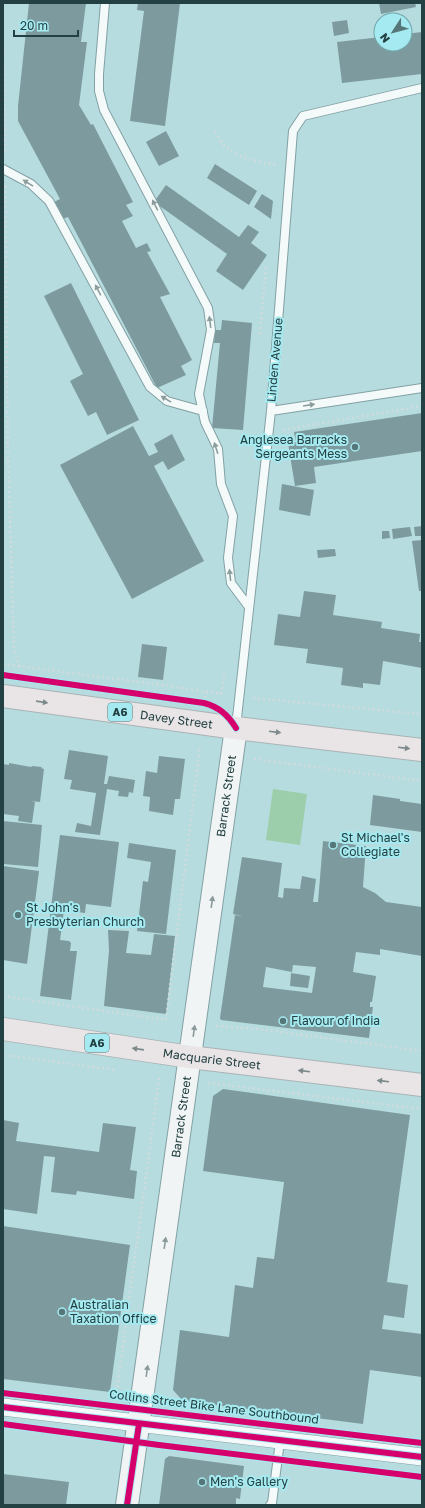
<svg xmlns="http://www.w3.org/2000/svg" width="425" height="1508" font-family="'Golos Text',sans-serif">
	<rect width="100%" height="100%" fill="#b6dcdf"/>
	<path fill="#9cceac" d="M273 789 307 794 300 845 266 840Z"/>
	<path fill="#7d9b9e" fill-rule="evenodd" d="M29 3H86L81 42H87L79 105 91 125 93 124 133 202 126 205 133 216 122 221 136 248 147 243 151 251 147 252 170 294 160 297 192 360 181 366 186 375 157 388 68 217 63 219 54 202 60 199 18 121V106Z
		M138 3H180L165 126 130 121 144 11 137 10Z
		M379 3H415L416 7 381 14Z
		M347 20 349 33 334 36 332 22Z
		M422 32V74L342 83 337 42 381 37V44H405V34Z
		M166 131 179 156 159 166 146 142Z
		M215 164 257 191 249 205 207 178Z
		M166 185 239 237 248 225 259 232 251 243 267 255 243 290 216 271 227 254 154 202Z
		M262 194 273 201 271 219 254 207Z
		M71 283 139 420 107 435 96 412 88 416 70 381 83 374 44 296Z
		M222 320 252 323 243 430 212 428 220 343H214L215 330H221Z
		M422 413V451L314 467 316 483 295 486 288 443 296 442 294 432Z
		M133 426 149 456 158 452 154 444 172 434 185 460 168 470 163 461 154 466 204 561 132 599 60 465Z
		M282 484 314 490 310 516 279 510Z
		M422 526V536H415L414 527Z
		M410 527 412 536 393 539 392 529Z
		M382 531H389L390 538 382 539Z
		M422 540V591H419L412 541Z
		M335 549 336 556 318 558 317 550Z
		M304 591 336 595 333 615 382 622 381 628 420 634 419 642H422V668L383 661 380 685 363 683V688L341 685 343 668 306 663 308 649 274 645 278 614 300 617Z
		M142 644 167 647 163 680 138 677Z
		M69 750 108 756 104 784H107L109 776 135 780 133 793 129 792 128 797 118 796 119 791 107 789 100 835 75 832 77 823 91 826 96 793 70 789 72 780 64 779Z
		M159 756 185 759 180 799H175L173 815 149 811 150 797 143 796 146 771 157 773Z
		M9 763 31 767 32 766 42 767 41 768 44 769 40 802 30 801 35 802 32 823 18 821 19 816 3 814V764L9 765Z
		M373 795 400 799V801L422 804V832L370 825Z
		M3 821 42 825 38 867 3 864Z
		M60 835 119 842 111 907 86 904 85 913 64 910 60 940 69 941 71 943 70 951H77L71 1000 40 996Z
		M323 841 366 846 363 887 375 893 386 902 422 907V956L380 949V955L356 952 353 972 376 976 372 1002H370V1007H373L369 1038 221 1020 220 1018 235 915 242 916 233 914 242 857 282 863 278 897 283 898 284 888 300 889 302 876 316 879 313 902H318ZM293 965 316 967 312 993 263 987 266 967 292 972Z
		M129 843 176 850 166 934 137 931 143 881 148 882 151 862 127 858Z
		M3 866 39 871 27 964 3 960Z
		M108 930 129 931 126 953 151 955 154 934 175 936 166 1014 104 1006 109 951Z
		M291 973 310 976 308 988 290 986Z
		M223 1089 410 1115 387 1282 408 1285 404 1318 384 1315 382 1329 422 1334V1377L370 1370 363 1424 183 1401 173 1390 180 1330 229 1337 235 1285 253 1288 257 1257 274 1259 284 1182 203 1171 213 1096Z
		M3 1120 19 1123 16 1141 99 1152 103 1123 136 1127 130 1170 137 1171 134 1199 77 1191 76 1195 51 1192 55 1157 44 1156 37 1214 3 1209Z
		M3 1226 130 1245 110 1392 3 1379Z
		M169 1456 244 1466 240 1499 236 1498V1505H159L165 1459Z
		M3 1474 69 1482 66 1505H3Z"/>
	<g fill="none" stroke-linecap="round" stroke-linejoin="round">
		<defs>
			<path id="lane" d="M105 3 99 74V91L104 110 208 308 211 330 199 394 205 422 218 449 221 484 233 516 228 558 231 583 249 607
				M3 169 31 184 49 201 150 387 167 401 203 411
				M271 411 422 388
				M236 727 271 411 293 131 303 116 422 88
				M270 1505 272 1503 280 1441"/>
			<path id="street" d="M3 1407 422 1457"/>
			<g id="secondary">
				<path id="s1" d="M127 1505 236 728"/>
			</g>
			<g id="highway">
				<path id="s2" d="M3 696 236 728 422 750"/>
				<path id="s3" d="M3 1029 190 1057 422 1085"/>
			</g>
		</defs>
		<use href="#lane" stroke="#83a1a4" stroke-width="10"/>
		<use href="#street" stroke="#83a1a4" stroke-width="18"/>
		<use href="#secondary" stroke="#83a1a4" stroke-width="24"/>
		<use href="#highway" stroke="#aab3b5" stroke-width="24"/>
		<path stroke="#cfdbdc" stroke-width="2.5" stroke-dasharray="2 3" stroke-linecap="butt" d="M3 24 5 155
			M215 132C218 137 222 144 226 147 239 159 260 162 276 165
			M5 186 8 455 14 650 20 667
			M260 334 266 267
			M283 430 422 406
			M3 664 148 683 222 694
			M221 694 225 673
			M253 698 422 714
			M204 703 206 692
			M254 759 422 781
			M3 996 166 1020 200 746
			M216 1026 258 1029 422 1051
			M3 1055 116 1070
			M208 1083 422 1109
			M116 1397 159 1080V1076L158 1075"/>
		<use href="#lane" stroke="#f4fafa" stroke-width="8"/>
		<use href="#street" stroke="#f4fafa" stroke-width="17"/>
		<use href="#secondary" stroke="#f1f4f4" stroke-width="22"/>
		<use href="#highway" stroke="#e9e5e6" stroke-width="22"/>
		<defs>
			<path id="cycleway" d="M3 675 204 703C219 707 228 715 236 728
				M3 1393 422 1443
				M3 1407 422 1457
				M3 1424 159 1445 422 1477
				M127 1505 139 1424"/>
		</defs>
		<use href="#cycleway" stroke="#a5eaf0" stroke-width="8"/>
		<use href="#cycleway" stroke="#d6006c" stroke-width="6"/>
	</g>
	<defs><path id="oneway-solid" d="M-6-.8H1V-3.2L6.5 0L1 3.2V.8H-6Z"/></defs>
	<g fill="#8c9d9e">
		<use href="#oneway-solid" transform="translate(28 183) rotate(-148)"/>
		<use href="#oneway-solid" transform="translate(155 205) rotate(-117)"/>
		<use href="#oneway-solid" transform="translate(98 290) rotate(-118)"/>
		<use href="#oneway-solid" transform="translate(210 322) rotate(-97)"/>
		<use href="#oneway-solid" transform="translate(166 399) rotate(-149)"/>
		<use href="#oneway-solid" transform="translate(309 405) rotate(-9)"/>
		<use href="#oneway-solid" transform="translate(216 448) rotate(-108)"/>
		<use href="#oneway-solid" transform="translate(230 575) rotate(-96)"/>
	</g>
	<g fill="#7c8a8c">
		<use href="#oneway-solid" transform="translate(42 702) rotate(8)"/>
		<use href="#oneway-solid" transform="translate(275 732) rotate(7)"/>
		<use href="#oneway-solid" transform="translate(404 748) rotate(7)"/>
		<use href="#oneway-solid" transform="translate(138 1049) rotate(-172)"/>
		<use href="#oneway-solid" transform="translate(304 1071) rotate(-173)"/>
		<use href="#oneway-solid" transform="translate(383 1081) rotate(-173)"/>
	</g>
	<g fill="#8a9a9b">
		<use href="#oneway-solid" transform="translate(212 902) rotate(-82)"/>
		<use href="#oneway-solid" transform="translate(194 1031) rotate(-82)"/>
		<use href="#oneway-solid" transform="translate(165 1243) rotate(-82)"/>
		<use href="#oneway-solid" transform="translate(147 1371) rotate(-82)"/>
	</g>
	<g fill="#567779" stroke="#a5eaf0" stroke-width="1.5">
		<circle cx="355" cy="447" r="4"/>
		<circle cx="333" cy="845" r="4"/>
		<circle cx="18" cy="915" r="4"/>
		<circle cx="283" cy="1021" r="4"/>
		<circle cx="62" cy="1312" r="4"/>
		<circle cx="202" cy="1482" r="4"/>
	</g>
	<g text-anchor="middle" stroke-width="4" stroke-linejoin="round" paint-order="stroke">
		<g fill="#a5eaf0" stroke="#4a7376" stroke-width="1">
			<rect x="108" y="703" width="24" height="18" rx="3"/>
			<rect x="85" y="1034" width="24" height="18" rx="3"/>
		</g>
		<g font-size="11" font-weight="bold" fill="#234042">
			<text x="120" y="716">A6</text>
			<text x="97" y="1047">A6</text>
		</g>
		<g font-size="12" fill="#234042" stroke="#a5eaf0">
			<text transform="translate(275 360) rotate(-85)" y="4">Linden Avenue</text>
			<text dy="4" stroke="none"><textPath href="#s2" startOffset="175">Davey Street</textPath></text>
			<text dy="4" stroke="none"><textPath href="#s1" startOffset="716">Barrack Street</textPath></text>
			<text dy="4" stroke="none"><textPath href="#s3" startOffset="211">Macquarie Street</textPath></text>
			<text dy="4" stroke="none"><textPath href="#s1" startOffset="392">Barrack Street</textPath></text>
			<text transform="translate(214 1407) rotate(7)" y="4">Collins Street Bike Lane Southbound</text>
		</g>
		<g font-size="12" fill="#234042" stroke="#a5eaf0" text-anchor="start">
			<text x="347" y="444" text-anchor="end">Anglesea Barracks<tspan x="347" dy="14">Sergeants Mess</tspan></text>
			<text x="341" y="842">St Michael's<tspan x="341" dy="14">Collegiate</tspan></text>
			<text x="26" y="912">St John's<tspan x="26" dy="14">Presbyterian Church</tspan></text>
			<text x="291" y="1025">Flavour of India</text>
			<text x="70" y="1309">Australian<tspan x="70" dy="14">Taxation Office</tspan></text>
			<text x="210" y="1486">Men's Gallery</text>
		</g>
	</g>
	<rect width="425" height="1508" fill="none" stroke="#234042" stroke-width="8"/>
	<g transform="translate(393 32) rotate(234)"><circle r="19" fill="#a5eaf0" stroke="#71a6aa"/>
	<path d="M0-3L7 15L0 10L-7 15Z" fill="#567779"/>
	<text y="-6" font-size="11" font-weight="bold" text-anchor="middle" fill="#234042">N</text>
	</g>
	<path d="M14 30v6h64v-6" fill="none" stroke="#234042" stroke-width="2"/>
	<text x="20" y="30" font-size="12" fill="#234042" stroke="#a5eaf0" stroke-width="3" paint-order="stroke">20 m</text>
</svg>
